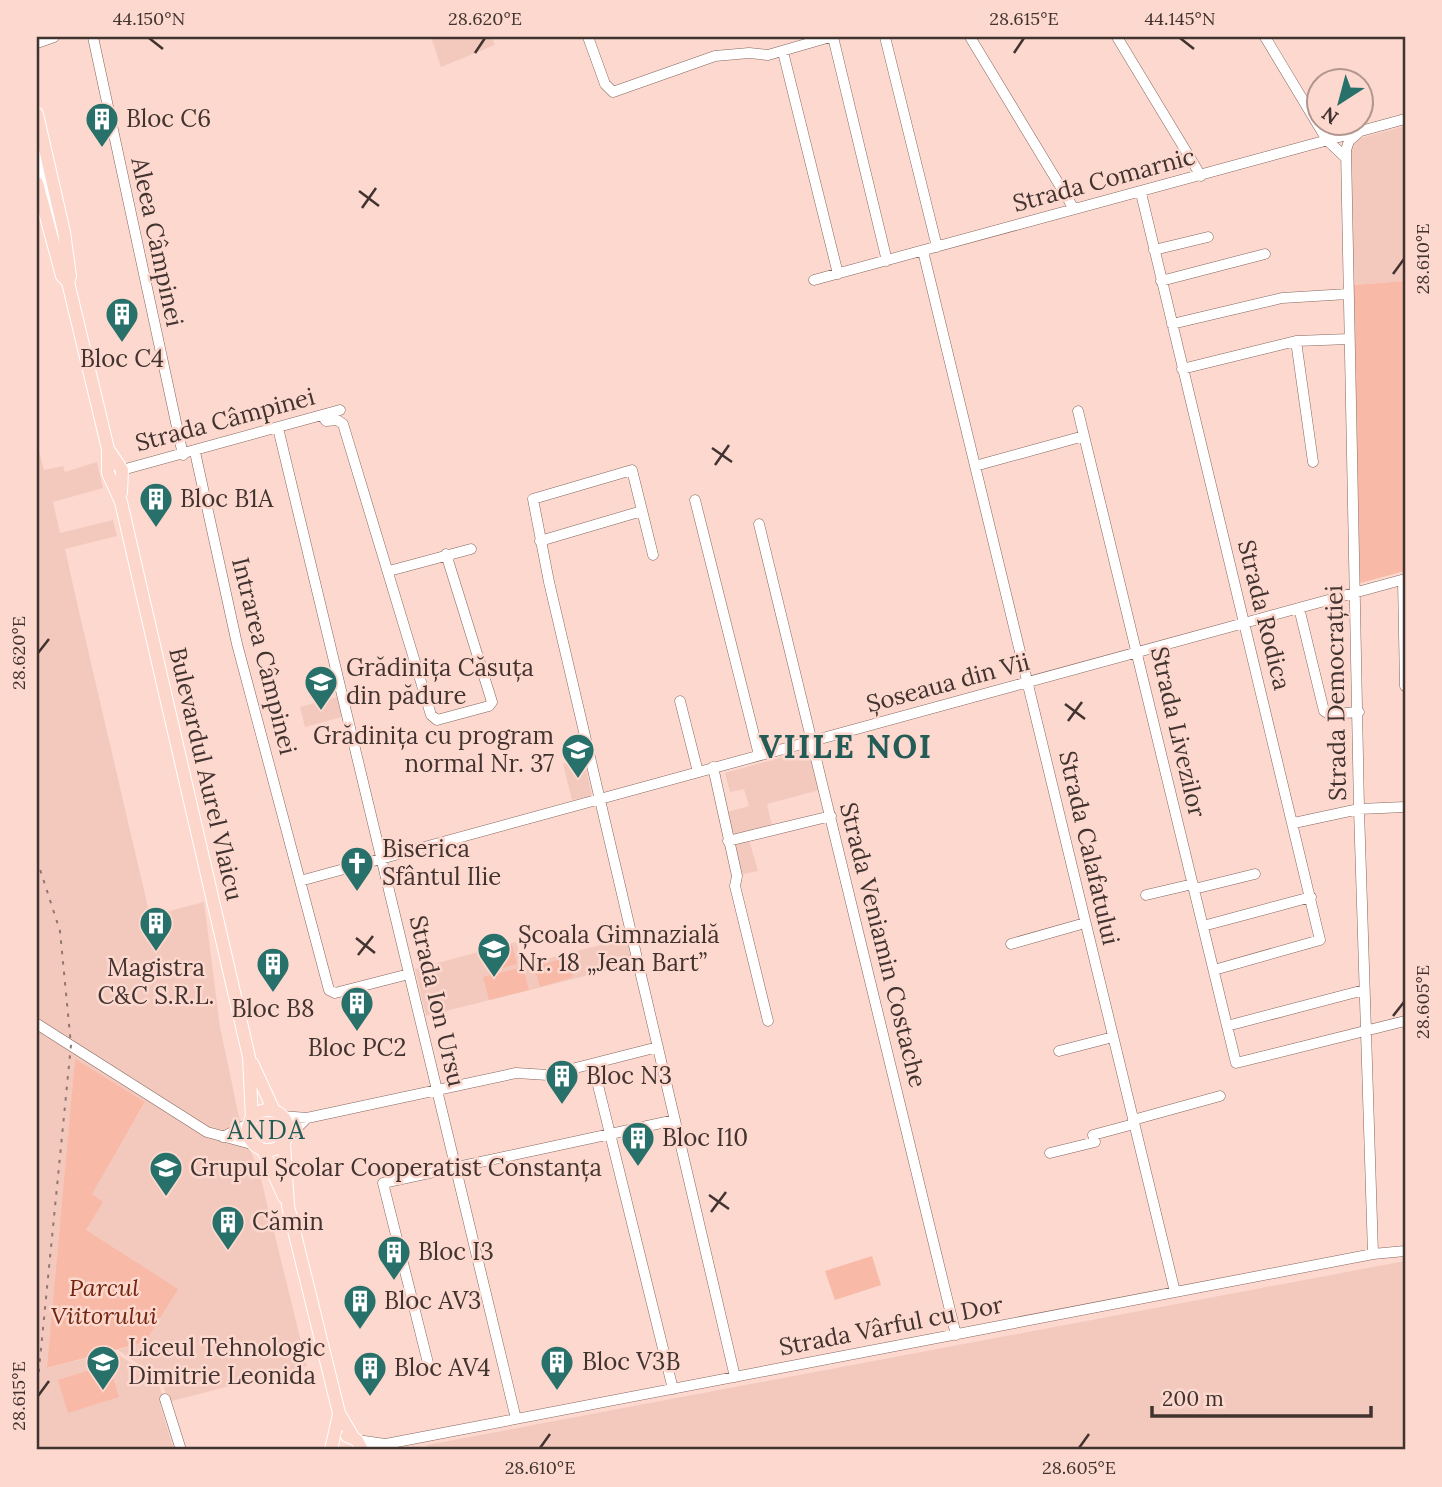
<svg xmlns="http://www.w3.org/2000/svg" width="1442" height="1487" font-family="Lora,serif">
	<rect width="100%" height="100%" fill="#fcd8ce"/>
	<path fill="#f4c9bd" d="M431 37H492L495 45 441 67Z
		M1405 126V281L1354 285 1350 148 1357 139Z
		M37 444 44 470 63 466 65 472 97 462 103 488 53 502 60 533 113 520 117 536 65 549 80 616 150 916 204 902 220 1027 239 1117 261 1179 307 1366 168 1402 162 1380 118 1350 145 1342 86 1230 91 1194 145 1103 75 1060 48 1368 113 1351 158 1381 164 1402 160 1405 174 1450H37Z
		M337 697 342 717 305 727 300 707Z
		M808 750 820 790 767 804 772 826 747 833 758 871 740 875 724 813 749 806 744 789 730 792 725 773Z
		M584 759 592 796 572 800 563 764Z
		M627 938 633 964 426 1016 415 969 516 942 523 965Z
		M1405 1261V1450H429L427 1445Z"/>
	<path fill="#f8b9a7" d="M1405 281V571L1360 583 1354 285Z
		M512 945 517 964 489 972 484 952Z
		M568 957 573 977 540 987 534 967Z
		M523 967 529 990 489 1000 483 977Z
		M75 1059 145 1102 92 1194 103 1202 86 1230 178 1289 145 1342 47 1368Z
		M872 1256 881 1285 835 1300 825 1271Z
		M109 1364 119 1397 68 1413 58 1380Z"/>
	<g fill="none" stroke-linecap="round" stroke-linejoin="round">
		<defs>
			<path id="minor" d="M93 37 183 455
				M588 37 605 84 613 92 715 56 749 53 768 55 830 37
				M833 37 887 261
				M885 37 937 247
				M970 37 1074 209
				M1117 37 1201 176
				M1265 37 1327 140 1346 158
				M37 43 54 37
				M783 52 838 274
				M1359 132 1349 141 1346 150 1359 809 1373 1254
				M37 153 52 217
				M1141 193 1320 940 1214 970
				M1154 250 1208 237
				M923 251 1175 1292
				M814 280 1405 119
				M1161 281 1265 254
				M1172 324 1282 298 1348 294
				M1296 341 1313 462
				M1182 369 1296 341 1349 339
				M1078 411 1236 1063 1405 1021
				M322 415 326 421 337 420 343 424 431 715 437 720 489 706 492 702 446 554
				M278 428 516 1419
				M195 452 237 644 329 990 335 993 409 974
				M975 466 1084 436
				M122 470 340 410
				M695 500 759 755
				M759 524 956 1335
				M540 541 642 511
				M653 555 632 470 533 499 549 582 735 1377
				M389 571 471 549
				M1403 580 1405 686
				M1299 608 1324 711 1329 714 1359 712
				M680 701 698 772
				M713 767 737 876 735 886 768 1021
				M1294 823 1359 809 1405 807
				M728 841 831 816
				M300 881 1405 579
				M1194 889 1255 874
				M1146 895 1193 884
				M1203 926 1311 897
				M1011 944 1085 923
				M37 1024 207 1132 255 1145
				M1227 1026 1364 990
				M1059 1051 1113 1037
				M593 1065 673 1389
				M282 1116 307 1118 516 1073 548 1075 658 1047
				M1133 1120 1220 1096
				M223 1137 250 1123
				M286 1139 307 1118
				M1050 1153 1095 1142 1093 1135 1134 1124
				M429 1367 383 1183 675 1120
				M165 1399 181 1450
				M357 1440 385 1444
				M370 1450 386 1444 1373 1254 1405 1251"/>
			<path id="major" d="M37 114 64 232 70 276 68 282 108 449V473L121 502 249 1057 252 1119
				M37 183 62 276 68 282
				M110 452 122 470 121 493
				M252 1063 274 1111
				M248 1130a20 20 0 1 1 40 0a20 20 0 1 1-40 0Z
				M284 1143 288 1206 339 1413 353 1437
				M263 1150 284 1197
				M347 1436 357 1440 362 1450
				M331 1450 339 1414"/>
		</defs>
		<use href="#minor" stroke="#85665d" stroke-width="11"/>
		<use href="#major" stroke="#fff" stroke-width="14"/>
		<use href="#minor" stroke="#fff" stroke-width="10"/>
		<use href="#major" stroke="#fdd6cb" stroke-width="12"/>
		<path stroke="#8e7771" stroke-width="2" stroke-dasharray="3.5 7" stroke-linecap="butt" d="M37 860 60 931 71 1045 37 1389"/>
	</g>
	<path fill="none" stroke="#41332f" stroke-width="2.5" d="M149 38 163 49M1180 38 1194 49M475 53 485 38M1014 53 1024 38M359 191 379 206M362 208 376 188M1393 274 1404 259M712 448 732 462M715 465 729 445M38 653 49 639M1065 704 1085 719M1068 721 1082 702M356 938 375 953M358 955 373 936M1393 1016 1404 1002M709 1195 729 1209M711 1212 726 1192M38 1396 49 1381M540 1448 550 1434M1079 1448 1089 1434"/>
	<defs>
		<symbol id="building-pin" viewBox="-11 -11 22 30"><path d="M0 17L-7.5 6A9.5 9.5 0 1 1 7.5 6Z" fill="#28706a" stroke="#fcd8ce"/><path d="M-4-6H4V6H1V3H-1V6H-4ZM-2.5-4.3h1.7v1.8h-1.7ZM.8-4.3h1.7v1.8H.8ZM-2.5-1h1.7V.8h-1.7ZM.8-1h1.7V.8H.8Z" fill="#fff"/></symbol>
		<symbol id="school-pin" viewBox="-11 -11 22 30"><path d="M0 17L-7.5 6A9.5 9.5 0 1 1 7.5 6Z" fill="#28706a" stroke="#fcd8ce"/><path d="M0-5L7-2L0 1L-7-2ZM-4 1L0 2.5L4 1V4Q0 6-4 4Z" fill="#fff"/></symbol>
		<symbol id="church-pin" viewBox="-11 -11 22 30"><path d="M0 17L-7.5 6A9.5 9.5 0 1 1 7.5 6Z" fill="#28706a" stroke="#fcd8ce"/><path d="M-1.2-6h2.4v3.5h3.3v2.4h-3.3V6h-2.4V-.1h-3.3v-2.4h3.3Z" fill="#fff"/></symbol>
	</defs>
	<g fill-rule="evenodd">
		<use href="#building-pin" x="83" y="100" width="38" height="52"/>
		<use href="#building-pin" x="103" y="295" width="38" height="52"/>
		<use href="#building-pin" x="137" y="480" width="38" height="52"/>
		<use href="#school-pin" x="302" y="663" width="38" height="52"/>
		<use href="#school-pin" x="559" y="731" width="38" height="52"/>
		<use href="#church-pin" x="338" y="844" width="38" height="52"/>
		<use href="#building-pin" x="137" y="904" width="38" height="52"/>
		<use href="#school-pin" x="475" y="930" width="38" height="52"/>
		<use href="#building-pin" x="254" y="945" width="38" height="52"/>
		<use href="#building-pin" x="338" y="984" width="38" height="52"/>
		<use href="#building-pin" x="543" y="1057" width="38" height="52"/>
		<use href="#building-pin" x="619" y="1119" width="38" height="52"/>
		<use href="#school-pin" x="147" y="1149" width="38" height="52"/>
		<use href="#building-pin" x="209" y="1203" width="38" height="52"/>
		<use href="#building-pin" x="375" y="1233" width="38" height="52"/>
		<use href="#building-pin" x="341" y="1282" width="38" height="52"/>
		<use href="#school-pin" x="84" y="1343" width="38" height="52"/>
		<use href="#building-pin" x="538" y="1343" width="38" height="52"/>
		<use href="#building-pin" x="351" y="1349" width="38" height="52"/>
	</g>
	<g text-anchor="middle" stroke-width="5" stroke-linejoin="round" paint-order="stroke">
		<g font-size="24" fill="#41332f" stroke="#fcd8ce" text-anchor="start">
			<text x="126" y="127">Bloc C6</text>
			<text x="122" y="367" text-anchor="middle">Bloc C4</text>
			<text x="180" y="507">Bloc B1A</text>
			<text x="346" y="676">Grădinița Căsuța<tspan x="346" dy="28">din pădure</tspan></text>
			<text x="554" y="744" text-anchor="end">Grădinița cu program<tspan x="554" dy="28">normal Nr. 37</tspan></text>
			<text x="382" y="857">Biserica<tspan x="382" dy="28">Sfântul Ilie</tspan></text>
			<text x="518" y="943">Școala Gimnazială<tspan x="518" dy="28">Nr. 18 „Jean Bart”</tspan></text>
			<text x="156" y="976" text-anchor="middle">Magistra<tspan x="156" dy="28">C&amp;C S.R.L.</tspan></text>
			<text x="273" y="1017" text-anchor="middle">Bloc B8</text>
			<text x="357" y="1056" text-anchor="middle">Bloc PC2</text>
			<text x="586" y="1084">Bloc N3</text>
			<text x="662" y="1146">Bloc I10</text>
			<text x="190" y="1176">Grupul Școlar Cooperatist Constanța</text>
			<text x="252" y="1230">Cămin</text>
			<text x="418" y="1260">Bloc I3</text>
			<text x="384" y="1309">Bloc AV3</text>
			<text x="128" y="1356">Liceul Tehnologic<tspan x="128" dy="28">Dimitrie Leonida</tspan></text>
			<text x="582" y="1370">Bloc V3B</text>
			<text x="394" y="1376">Bloc AV4</text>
		</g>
		<g font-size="24" fill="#41332f" stroke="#fcd8ce">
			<text transform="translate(1104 180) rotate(-15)" y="8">Strada Comarnic</text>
			<text transform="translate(157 242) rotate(78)" y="8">Aleea Câmpinei</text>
			<text transform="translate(225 420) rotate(-15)" y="8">Strada Câmpinei</text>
			<text transform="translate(1264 615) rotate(76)" y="8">Strada Rodica</text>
			<text transform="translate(264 656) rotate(76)" y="8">Intrarea Câmpinei</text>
			<text transform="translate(948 683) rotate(-15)" y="8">Șoseaua din Vii</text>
			<text transform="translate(1336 693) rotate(-91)" y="8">Strada Democrației</text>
			<text transform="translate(1178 732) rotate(77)" y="8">Strada Livezilor</text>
			<text transform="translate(206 774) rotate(77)" y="8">Bulevardul Aurel Vlaicu</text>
			<text transform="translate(1089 848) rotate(77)" y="8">Strada Calafatului</text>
			<text transform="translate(883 945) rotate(76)" y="8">Strada Veniamin Costache</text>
			<text transform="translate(437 1001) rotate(77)" y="8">Strada Ion Ursu</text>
			<text transform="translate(891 1326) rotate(-11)" y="8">Strada Vârful cu Dor</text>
		</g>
		<g font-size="24" font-style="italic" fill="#732710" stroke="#fcd8ce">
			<text x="104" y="1296">Parcul<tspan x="104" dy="28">Viitorului</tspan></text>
		</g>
		<g font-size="26" letter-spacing="2" fill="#235c56" stroke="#fcd8ce">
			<text x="267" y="1139">ANDA</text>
		</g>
		<g font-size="32" font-weight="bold" letter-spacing="2" fill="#235c56" stroke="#fcd8ce">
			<text x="846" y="758">VIILE NOI</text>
		</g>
	</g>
	<rect width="1442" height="1487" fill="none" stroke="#fcd8ce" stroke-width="77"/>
	<g transform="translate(1340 102) rotate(216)"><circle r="33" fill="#fcd8ce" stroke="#b1968e" stroke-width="2"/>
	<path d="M0-5L12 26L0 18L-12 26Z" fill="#28706a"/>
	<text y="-10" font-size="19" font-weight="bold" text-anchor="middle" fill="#41332f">N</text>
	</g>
	<path d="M1152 1406v10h219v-10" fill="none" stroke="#41332f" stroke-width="3.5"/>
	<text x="1162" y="1406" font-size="21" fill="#41332f" stroke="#fcd8ce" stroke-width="5" paint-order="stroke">200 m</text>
	<rect x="38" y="38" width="1366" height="1410" fill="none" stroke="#41332f" stroke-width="2.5"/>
	<g font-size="18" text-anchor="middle" fill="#41332f">
		<text x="149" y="25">44.150°N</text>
		<text x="485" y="25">28.620°E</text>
		<text x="1024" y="25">28.615°E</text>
		<text x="1180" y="25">44.145°N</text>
		<text transform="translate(1423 259) rotate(-90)" y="6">28.610°E</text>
		<text transform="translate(19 653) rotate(-90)" y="6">28.620°E</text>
		<text transform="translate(1423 1002) rotate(-90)" y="6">28.605°E</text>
		<text transform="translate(19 1396) rotate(-90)" y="6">28.615°E</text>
		<text x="540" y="1474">28.610°E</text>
		<text x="1079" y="1474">28.605°E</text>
	</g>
</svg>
